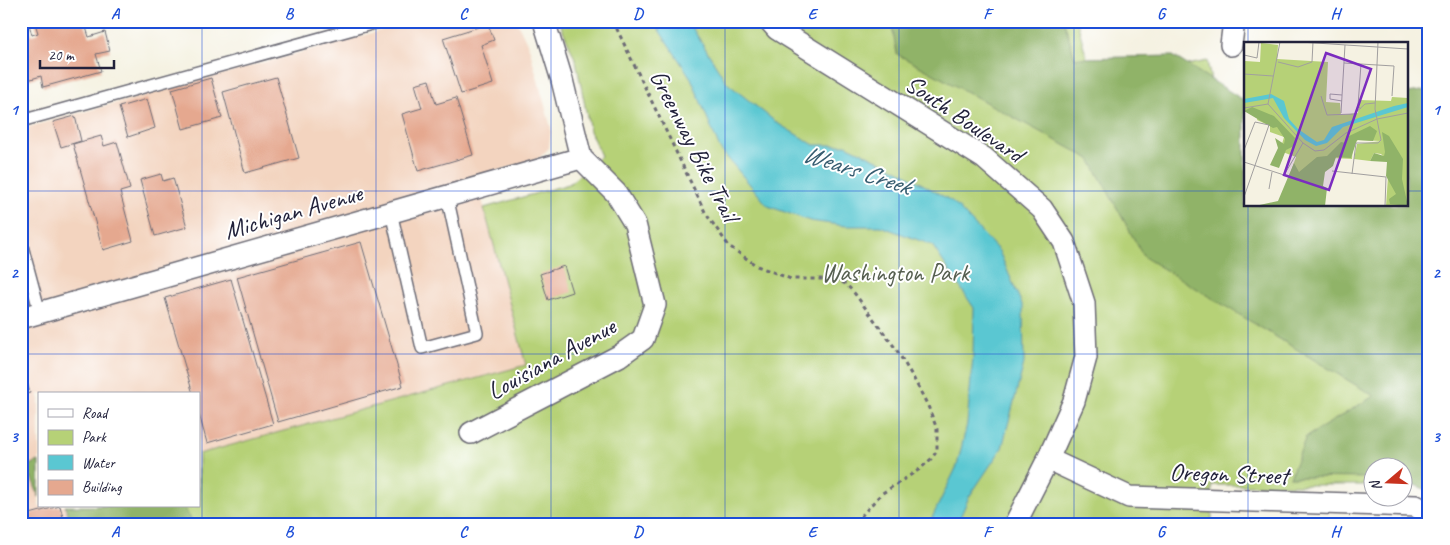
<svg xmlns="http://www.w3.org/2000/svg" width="1450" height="545" font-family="Caveat,sans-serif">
	<rect width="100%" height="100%" fill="#fff"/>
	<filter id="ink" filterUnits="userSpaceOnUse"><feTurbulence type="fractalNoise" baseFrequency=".02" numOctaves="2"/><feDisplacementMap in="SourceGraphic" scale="10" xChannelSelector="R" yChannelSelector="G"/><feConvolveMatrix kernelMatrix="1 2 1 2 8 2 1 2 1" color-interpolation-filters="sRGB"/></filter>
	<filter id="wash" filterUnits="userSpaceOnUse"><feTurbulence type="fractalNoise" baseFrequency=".0096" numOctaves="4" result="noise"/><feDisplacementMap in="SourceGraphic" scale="20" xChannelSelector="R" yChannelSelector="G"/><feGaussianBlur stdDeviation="1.12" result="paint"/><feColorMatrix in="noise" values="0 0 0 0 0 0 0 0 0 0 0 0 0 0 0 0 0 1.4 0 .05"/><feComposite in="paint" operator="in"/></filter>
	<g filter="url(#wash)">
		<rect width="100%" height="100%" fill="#f5f2e2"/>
		<path fill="#f3d4bf" d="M416 21H515L520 28 529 47 551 128 549 148 538 159 476 177 527 365 199 454V394H39V506H96L101 524H21V129Z"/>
		<path fill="#b6d177" stroke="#6c7a59" d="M559 21H1077L1094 85 1207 61 1223 139 1245 205H1300L1429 485H1403L1402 468H1372V485H1212V524H101L96 506H199V454L526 365 484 208 569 184 601 156 590 131 576 61Z"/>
		<path fill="#90b368" stroke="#596a52" d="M891 21H1064L1075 58 1173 56 1245 101V205H1406V93L1428 90 1427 33 1429 32V491L1403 480 1402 468H1372V478L1290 477 1306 437 1374 396 1144 257 1090 159 897 54Z
			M39 461V497L27 466Z
			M65 506H183L192 521 190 524H71Z"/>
		<path fill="#5ac7d2" stroke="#3e7486" d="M653 21H688L727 83 777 123 814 145H846L900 171 953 202 999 251 1023 307 1024 363 1002 448 969 497 957 524H929L957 466 967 424 973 357 974 308 932 245 880 226H846L810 221 768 206 720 149 691 78Z"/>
		<g id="blocks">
			<path fill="#e5a88f" d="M21 21H28L32 35 38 33 35 23 41 21H84L89 37 105 32 110 51 96 54 101 71 43 87 41 76 21 82Z
				M488 24 494 40 481 45 493 84 461 94 443 38Z
				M276 77 299 158 245 173 223 92Z
				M211 78 222 118 183 129 172 89Z
				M429 80 436 104 456 98 473 155 418 171 402 114 422 108 415 84Z
				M147 99 155 128 128 137 119 107Z
				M75 116 81 141 61 147 53 122Z
				M101 136 104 146 117 142 130 189 120 192 133 241 103 250 73 144Z
				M161 174 163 181 173 178 187 227 155 236 140 180Z
				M361 242 403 386 278 422 237 277Z
				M564 266 572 292 548 300 540 274Z
				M231 279 273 424 207 443 199 414V394H193L165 298Z
				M21 361 30 393 21 395Z
				M21 501 26 515 60 506 65 524H21Z"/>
		</g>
	</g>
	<g filter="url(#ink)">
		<use href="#blocks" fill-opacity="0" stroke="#6c6b75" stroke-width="1"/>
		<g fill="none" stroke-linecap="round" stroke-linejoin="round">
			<defs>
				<path id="lane" d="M21 121 382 21
					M391 212 422 348 477 333 447 196
					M21 242 40 313"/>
				<path id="street" d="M770 21 777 29 984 158 1042 209 1064 242 1084 303 1086 357 1074 401 1048 459 1015 524
					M1231 45 1234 21
					M21 318 581 158
					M471 433 619 356 643 339 655 305 635 224 616 193 581 158 562 80 544 21
					M1048 459 1129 497 1416 506 1429 515"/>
			</defs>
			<use href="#lane" stroke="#6c6b75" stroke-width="14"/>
			<use href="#street" stroke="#6c6b75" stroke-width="24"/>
			<path stroke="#6c6b75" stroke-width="3" stroke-dasharray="4 4" stroke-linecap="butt" d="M613 21 706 214 729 246 757 266 791 279H834L846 284 855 294 896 349 914 379 928 406 937 429V451L931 459 920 469 881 494 854 524"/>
			<use href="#lane" stroke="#fff" stroke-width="11"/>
			<use href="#street" stroke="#fff" stroke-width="21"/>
		</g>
	</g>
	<path fill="none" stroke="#1d4ed8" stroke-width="1" stroke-opacity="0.55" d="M202 21V524M376 21V524M551 21V524M725 21V524M899 21V524M1074 21V524M1248 21V44M21 191H1245M1406 191H1429M1248 205V524M21 354H1429"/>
	<g text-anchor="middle" stroke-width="4" stroke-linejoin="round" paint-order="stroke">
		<g font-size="25" fill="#22223b" stroke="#fff">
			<text transform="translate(965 118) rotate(34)" y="9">South Boulevard</text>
			<text transform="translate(695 145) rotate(63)" y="9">Greenway Bike Trail</text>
			<text transform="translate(293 211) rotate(-16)" y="9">Michigan Avenue</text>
			<text transform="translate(551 358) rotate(-29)" y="9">Louisiana Avenue</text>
			<text transform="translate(1229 473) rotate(2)" y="9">Oregon Street</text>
		</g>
		<g font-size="25" fill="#565f50" stroke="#fff">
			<text x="895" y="281">Washington Park</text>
		</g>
		<g font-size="26" font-style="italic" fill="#365c70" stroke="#fff">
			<text transform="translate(857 169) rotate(18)" y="9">Wears Creek</text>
		</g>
	</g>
	<g transform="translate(1244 42)">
		<rect width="164" height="164" fill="#f5f2e2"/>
		<path d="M17 1 34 3 33 17 84 20 82 60 96 61 97 73 114 71 115 58 147 59 148 55 164 56V164H142L145 120 137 112 130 111 126 119 110 117 113 102 137 99 114 98 109 102 108 117 89 116 87 126 80 125 36 160 52 115 36 109 40 95 26 90V84L13 78 14 74 0 69V24L1 19 16 20Z" fill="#b6d177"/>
		<path d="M8 65 30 74 51 96 50 104 42 108 35 126 26 123 34 106 31 96 40 102 41 97 33 85 29 86 0 69ZM126 84 133 89 129 99 113 98 107 116 92 115 89 124 81 130 79 144 83 146 81 164H11L34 159 50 121 55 130 73 115 83 114 97 100 102 101 103 95ZM138 90 145 94 159 117 158 137 164 164 146 162 145 157 152 152 142 134 143 120 126 119 130 111 140 114 141 110Z" fill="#90b368"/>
		<path d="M27 52 40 59 45 77 54 87 73 100 80 98 88 85 94 83 150 64 164 61V65L99 85 83 101 72 104 61 98 40 76 29 56 0 61V57Z" fill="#5ac7d2"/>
		<path fill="none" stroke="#a19f9f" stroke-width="1" d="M56 0 164 7M164 10V40M0 13 13 16 15 0M34 20 54 25 68 20 69 0M100 21 150 24 148 54M117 22 114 64 117 67M0 32 29 34M77 54 83 73 110 72 121 62 131 61M98 59 86 57V52L98 53M24 62 59 101 71 109 80 108 102 91 133 77 164 71M24 62 36 0M0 66 24 62M97 71 101 3M0 108 11 80 25 83 0 155M0 120 40 133 59 101M88 129 142 135 141 164M108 132 112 101H134L137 98 131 67 134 0M25 147 28 130"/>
		<path fill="#7b2cbf" fill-opacity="0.15" stroke="#7b2cbf" stroke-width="2.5" d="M82 11 127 27 85 148 40 133Z"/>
		<rect width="164" height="164" fill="none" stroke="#22223b" stroke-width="2.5"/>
	</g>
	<rect width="1450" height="545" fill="none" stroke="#fff" stroke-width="55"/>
	<rect x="38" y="392" width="162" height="115" fill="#ffffff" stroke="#a7a7b1"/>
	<rect x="48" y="409" width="25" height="8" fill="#ffffff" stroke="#a7a7b1"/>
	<text x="82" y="418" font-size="15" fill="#22223b">Road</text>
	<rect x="48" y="430" width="25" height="15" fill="#b6d177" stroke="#a7a7b1"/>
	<text x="82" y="442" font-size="15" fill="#22223b">Park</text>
	<rect x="48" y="455" width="25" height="15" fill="#5ac7d2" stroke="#a7a7b1"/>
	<text x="82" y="468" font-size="15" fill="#22223b">Water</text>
	<rect x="48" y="480" width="25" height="15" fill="#e5a88f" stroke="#a7a7b1"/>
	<text x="82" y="492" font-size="15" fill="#22223b">Building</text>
	<g transform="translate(1388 482) rotate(251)"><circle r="24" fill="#ffffff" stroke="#a7a7b1"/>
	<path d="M0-4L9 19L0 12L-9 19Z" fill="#c8321e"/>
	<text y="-8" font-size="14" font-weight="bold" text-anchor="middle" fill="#22223b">N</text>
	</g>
	<path d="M40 60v8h74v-8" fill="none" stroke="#22223b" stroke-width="2.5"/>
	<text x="48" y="60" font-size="15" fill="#22223b" stroke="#ffffff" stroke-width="4" paint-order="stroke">20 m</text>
	<rect x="28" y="28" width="1394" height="490" fill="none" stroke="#1d4ed8" stroke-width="2"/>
	<g font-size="16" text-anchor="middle" font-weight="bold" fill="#1d4ed8">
		<text x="115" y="19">A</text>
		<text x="289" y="19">B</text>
		<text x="463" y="19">C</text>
		<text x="638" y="19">D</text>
		<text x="812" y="19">E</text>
		<text x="987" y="19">F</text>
		<text x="1161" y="19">G</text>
		<text x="1335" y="19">H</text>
		<text x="14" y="115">1</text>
		<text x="1436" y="115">1</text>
		<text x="14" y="278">2</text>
		<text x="1436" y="278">2</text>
		<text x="14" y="442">3</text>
		<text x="1436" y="442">3</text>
		<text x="115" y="537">A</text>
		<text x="289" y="537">B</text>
		<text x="463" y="537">C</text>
		<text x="638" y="537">D</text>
		<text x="812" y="537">E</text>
		<text x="987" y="537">F</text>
		<text x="1161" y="537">G</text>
		<text x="1335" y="537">H</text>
	</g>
</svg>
